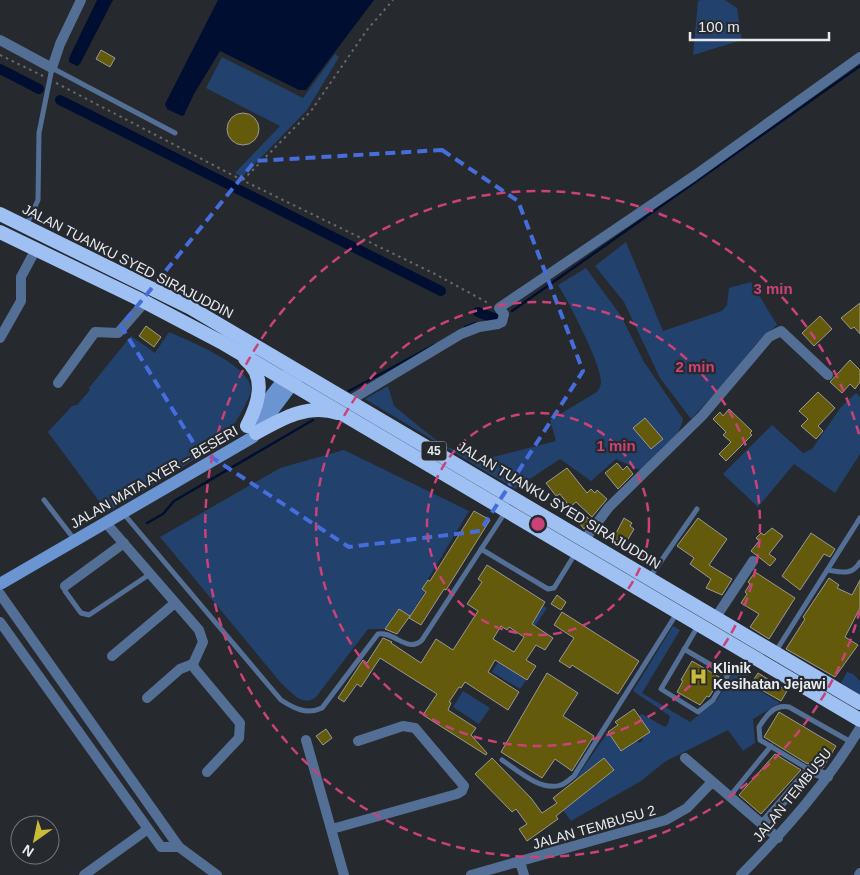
<svg xmlns="http://www.w3.org/2000/svg" width="860" height="875" font-family="Arial,sans-serif">
	<rect width="100%" height="100%" fill="#262a2f"/>
	<path fill="#22416d" d="M701 0H725L737 8 742 40 693 55 698 1Z
		M335 54 339 57 307 110 242 177 235 173 280 126 206 88 222 57 303 98Z
		M626 242 663 331 722 311 727 305 729 288 751 282 777 325 756 344 729 378 691 419 660 378 624 302 595 266Z
		M586 268 621 316 644 362 683 419C680 439 654 457 640 470L616 459 591 481 560 459 515 489 365 399 388 386 394 406 442 445 481 460 556 441 550 420 597 392C599 389 601 385 601 382 602 366 568 300 558 285Z
		M169 332C189 341 248 364 251 388 252 399 227 436 219 445L107 512 48 432 72 406 77 405 90 390 89 388 131 336 155 353Z
		M856 393 860 397V454L835 493 794 464 758 507 723 474 772 425 803 453 812 449 841 407Z
		M344 450 469 511 422 589 425 591 410 616 399 609 385 629H368L316 697C303 708 291 692 281 683L160 537 280 468Z
		M482 592 537 616 543 606 547 608 535 626Z
		M673 626 680 630 642 693 690 722 717 700 738 665 751 673 742 680 780 703 753 719 755 743 743 751 728 730 666 761 641 781 571 821 563 810 614 771 604 758 574 781 608 732 621 751 637 741 639 743 643 740 642 738 650 732 639 716 642 714 665 727 668 724 670 716 633 691Z
		M498 662 526 680 520 689 492 672Z
		M847 672 853 674 860 681V696L841 683Z
		M463 691 490 708 479 724 453 707Z"/>
	<path fill="#000f31" d="M97 0H113L80 64 77 66 69 62V58Z
		M218 0H374L306 90H299L220 51 194 94 184 115 182 116 167 109 165 104Z"/>
	<g fill="none" stroke-linecap="round" stroke-linejoin="round">
		<path stroke="#000f31" stroke-width="2.5" d="M512 311 860 66
			M465 327 476 323
			M349 391 434 345
			M147 523 163 514 174 501 313 420"/>
		<path stroke="#000f31" stroke-width="10" d="M0 69 39 89
			M60 100 441 291
			M478 312 496 319"/>
	</g>
	<path fill="#635a0c" stroke="#9a9992" fill-rule="evenodd" d="M101 50 115 58 110 67 96 59Z
		M227 129a16 16 0 1 1 32 0a16 16 0 1 1-32 0Z
		M860 303V334L854 327 851 329 841 318Z
		M820 316 832 329 814 346 802 333Z
		M146 326 161 337 154 347 139 336Z
		M850 360 860 370V382L855 389 850 384 842 393 830 382Z
		M818 392 835 408 818 426 823 431 816 439 801 426 808 419 799 411Z
		M729 409 752 431 750 433 752 435 726 461 719 454 731 442 723 435 726 432 713 419 720 412 723 416Z
		M645 418 663 439 651 449 633 428Z
		M617 463 623 470 627 466 633 474 618 489 605 473Z
		M567 468 587 493 591 489 595 493 597 490 607 499 592 517 576 502 570 507 560 494 556 496 546 483Z
		M474 511 490 520 446 590 444 589 421 625 409 618 426 592 422 589 428 580 430 581Z
		M587 517 590 520 584 529 579 523Z
		M624 518 632 523 630 526 634 529 624 546 613 539Z
		M698 518 727 539 709 565 732 579 722 595 706 588 711 579 690 564 694 558 677 546Z
		M772 528 783 536 769 554 776 559 770 566 751 551 759 541 756 538 761 533 764 535Z
		M811 533 835 549 830 557 824 554 800 590 782 576Z
		M487 565 545 602 532 624 553 638 545 650 536 645 526 660 536 666 527 680 495 660 488 672 519 692 508 710 465 682 461 688 459 687 449 702 451 703 448 710 476 728 471 735 487 753 486 755 423 715 437 694 380 658 361 687 357 684 344 702 338 698 363 660 367 663 383 638 392 642 391 643 421 663 436 639 453 650 478 611 467 604 482 582 478 579ZM501 626 507 630 509 627 524 637 514 652 493 639Z
		M755 572 795 598 769 639 750 627 759 614 741 603 747 594 745 592 750 584 748 582Z
		M829 578 839 585 837 588 852 595 860 580V608L845 637 858 645 835 677 786 649 805 619 803 617Z
		M557 595 566 602 561 610 551 604Z
		M399 609 410 616 397 634 385 629Z
		M562 612 639 661 618 694 572 665 570 668 559 661 574 638 554 625Z
		M692 661 721 678 709 697 707 696 700 705 677 692 683 681 681 680Z
		M547 673 578 693 563 716 594 736 572 771 555 759 542 778 501 752Z
		M758 673 787 691 781 701 751 684Z
		M634 709 650 732 621 751 608 732 618 725 615 722Z
		M779 712 836 746 823 768 806 763 764 737Z
		M326 729 332 738 323 745 316 736Z
		M775 754 801 770 761 814 739 795Z
		M492 758 531 798 542 813 557 803 553 798 604 758 614 770 556 816 558 819 527 841 519 829 527 824 516 809 512 812 475 774Z"/>
	<g fill="none" stroke-linecap="round" stroke-linejoin="round">
		<path stroke="#66696e" stroke-width="2" stroke-dasharray="2.5 4" stroke-linecap="butt" d="M0 55 43 76
			M56 83 242 180 435 274 490 304
			M243 180 311 111 367 30 393 0"/>
		<path stroke="#546f95" stroke-width="5" d="M26 226 38 200 39 133 52 68 175 133
			M44 500 74 539
			M123 513 281 700C295 709 307 715 322 708L378 634C394 631 408 654 422 640L506 511
			M481 549 548 589 554 588 575 554
			M827 570C841 572 852 576 860 562
			M650 577 697 509
			M65 586V591L81 613 89 615 150 574
			M684 649 728 675 713 700 698 712 661 689 698 626
			M776 651 860 518
			M502 760C517 770 541 792 561 785 565 784 570 779 574 776L677 613
			M810 770 760 740 759 727C766 716 774 704 789 707L851 742
			M730 796 771 746"/>
		<path stroke="#546f95" stroke-width="10" d="M0 40 52 68 60 44 81 0
			M0 338 21 301V277L36 249
			M58 383 95 332 118 333 145 302
			M349 401 461 334 479 327 498 324 502 322 504 314 499 308 694 176 860 57
			M106 523 199 630 203 642 193 664 195 669 240 723 239 738 207 772
			M585 539 609 507 702 416 769 337 781 331 828 375
			M65 586 124 543
			M0 594 179 847 217 875
			M716 617 753 561
			M0 622 161 847H179
			M112 656 175 603
			M147 698 180 669 193 664
			M306 740 344 875
			M685 758 778 838
			M762 825 810 770 828 777
			M332 829 457 794 462 791 464 786 415 728 403 726 358 741
			M520 862 524 875
			M84 875 148 829
			M471 875 666 820 687 808 712 782
			M741 875C785 830 827 783 860 728
			M859 875 860 873"/>
		<path stroke="#6b95d2" stroke-width="12" d="M252 420 290 371
			M0 584 253 437 298 377"/>
		<path stroke="#9ec0f3" stroke-width="14" d="M0 214 191 308 860 703
			M0 232 145 302 221 342 860 720
			M245 359C268 377 258 405 247 426
			M256 433C281 419 308 403 338 413"/>
	</g>
	<path fill="none" stroke="#466ddc" stroke-width="4" stroke-dasharray="10 6" stroke-linejoin="round" d="M442 150 518 201 583 371 480 531 349 547 196 447 121 326 255 161Z"/>
	<g fill="none" stroke="#ca4278" stroke-width="2.5" stroke-dasharray="9 6">
		<circle cx="538" cy="524" r="111"/>
		<circle cx="538" cy="524" r="222"/>
		<path d="M860 610A333 333 0 1 1 860 438"/>
	</g>
	<defs>
		<symbol id="hospital-bare" viewBox="-9 -9 18 18"><path d="M-5-5h3v3.5h4V-5h3V5h-3V1.5h-4V5h-3Z" fill="#caba39" stroke="#262a2f" stroke-width="2.5" paint-order="stroke"/></symbol>
	</defs>
	<g fill-rule="evenodd">
		<use href="#hospital-bare" x="686" y="664" width="25" height="25"/>
	</g>
	<g text-anchor="middle" stroke-width="4.5" stroke-linejoin="round" paint-order="stroke">
		<rect fill="#262a2f" stroke="#aeb0b5" stroke-width="1" x="421.5" y="441.5" width="25" height="19" rx="4"/>
		<g font-size="12" font-weight="bold" fill="#e8eaee">
			<text x="434" y="455">45</text>
		</g>
		<g font-size="14" fill="#e8eaee" stroke="#262a2f">
			<text transform="translate(128 261) rotate(27)" y="5">JALAN TUANKU SYED SIRAJUDDIN</text>
			<text transform="translate(154 477) rotate(-30)" y="5">JALAN MATA AYER – BESERI</text>
			<text transform="translate(559 505) rotate(31)" y="5">JALAN TUANKU SYED SIRAJUDDIN</text>
			<text transform="translate(792 795) rotate(-51)" y="5">JALAN TEMBUSU</text>
			<text transform="translate(594 827) rotate(-16)" y="5">JALAN TEMBUSU 2</text>
		</g>
		<g font-size="14" font-weight="bold" fill="#e8eaee" stroke="#262a2f" text-anchor="start">
			<text x="713" y="673">Klinik<tspan x="713" dy="16">Kesihatan Jejawi</tspan></text>
		</g>
	</g>
	<circle cx="538" cy="524" r="8" fill="#ca4278" stroke="#262a2f" stroke-width="2.5"/>
	<g font-size="15" text-anchor="middle" font-weight="bold" fill="#ca4278" stroke="#262a2f" stroke-width="4.5" stroke-linejoin="round" paint-order="stroke">
		<text x="773" y="294">3 min</text>
		<text x="695" y="372">2 min</text>
		<text x="616" y="451">1 min</text>
	</g>
	<g transform="translate(35 840) rotate(213)"><circle r="24" fill="#262a2f" stroke="#74777b"/>
	<path d="M0-4L9 19L0 12L-9 19Z" fill="#caba39"/>
	<text y="-8" font-size="14" font-weight="bold" text-anchor="middle" fill="#e8eaee">N</text>
	</g>
	<path d="M690 32v8h139v-8" fill="none" stroke="#e8eaee" stroke-width="2.5"/>
	<text x="698" y="32" font-size="15" fill="#e8eaee" stroke="#262a2f" stroke-width="4" paint-order="stroke">100 m</text>
</svg>
